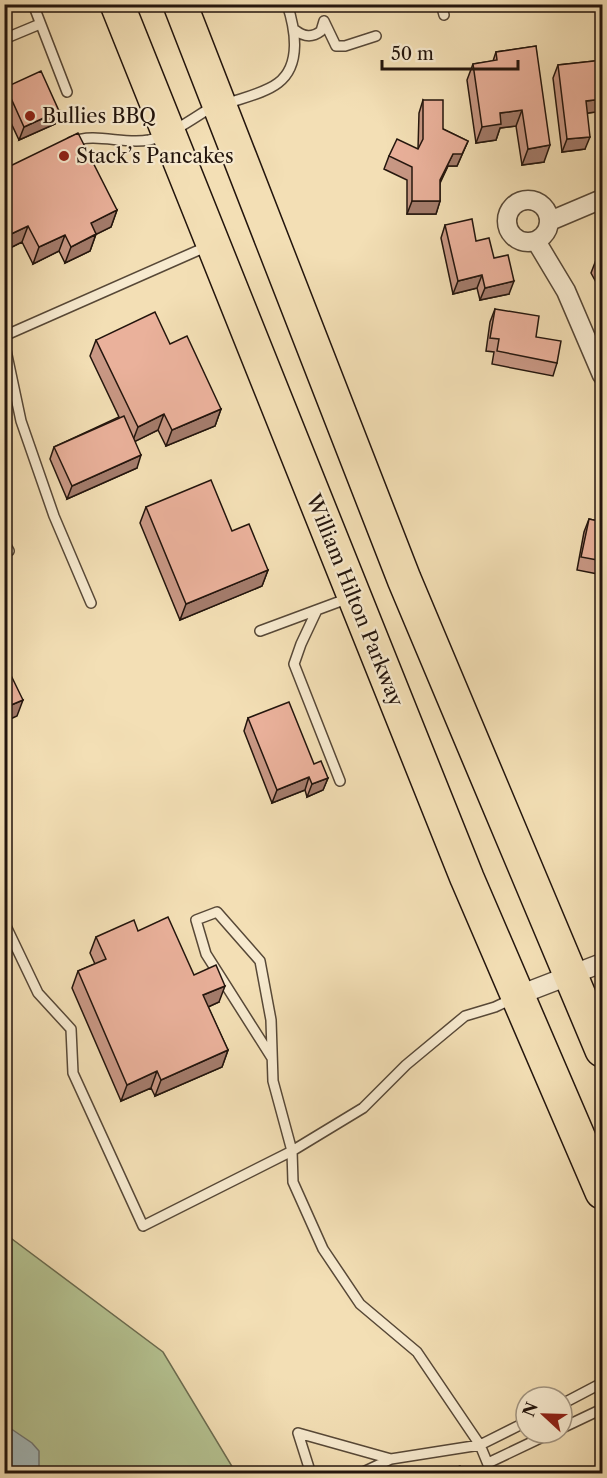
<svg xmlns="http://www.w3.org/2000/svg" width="607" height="1478" font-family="'Libre Caslon Text',serif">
	<rect width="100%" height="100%" fill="#f3dfb5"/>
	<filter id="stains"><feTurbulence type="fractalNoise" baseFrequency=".00333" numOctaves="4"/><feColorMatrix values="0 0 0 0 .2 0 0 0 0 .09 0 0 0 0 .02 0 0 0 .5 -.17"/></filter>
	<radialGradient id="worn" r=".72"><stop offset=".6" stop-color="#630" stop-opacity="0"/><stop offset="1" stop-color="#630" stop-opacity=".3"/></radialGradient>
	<path fill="#b5c392" stroke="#6c6c50" stroke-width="1.5" d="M4 1233 163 1352 236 1473H5Z"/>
	<path fill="#a3b9ba" stroke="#707775" stroke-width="1.5" d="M4 1424 32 1443 39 1451V1473H5Z"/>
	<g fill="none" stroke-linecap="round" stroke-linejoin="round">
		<defs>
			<path id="lane" d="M33 4 67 92
				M441 4 444 15
				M324 21 336 46H345L376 36
				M295 30C304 37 312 38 321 31L324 21
				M4 39 40 24
				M226 104C242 98 265 93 278 83 302 65 295 28 287 4
				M71 142C96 132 123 145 149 140 172 135 195 117 215 105
				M4 336 199 250 207 244
				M4 341 21 421 54 516 91 603
				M4 542 9 551
				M317 610 301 644 294 664 340 781
				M260 631 349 598
				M4 922 38 993 71 1029 73 1073 143 1226 292 1151 273 1081 271 1020 260 961 217 912 196 920 206 954 272 1058
				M562 1404 602 1383
				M562 1428 602 1409
				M488 1463 551 1433
				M311 1474 298 1433 391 1459
				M359 1474 391 1459 480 1445 526 1422
				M492 1474 480 1445 417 1352 360 1304 323 1249 293 1182 292 1151 363 1108 406 1065 465 1016 495 1007 512 999
				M595 1474 602 1470"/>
			<path id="street" d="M507 221a21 21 0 1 1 42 0a21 21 0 1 1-42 0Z
				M550 221 602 199
				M536 241 566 291 602 375
				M519 995 602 963"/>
			<path id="highway" d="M117 4 467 878 602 1192
				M180 4 404 579 602 1050"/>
		</defs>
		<use href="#lane" stroke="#574837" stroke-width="12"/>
		<use href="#street" stroke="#574837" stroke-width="21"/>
		<use href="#highway" stroke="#23150d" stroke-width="36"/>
		<use href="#lane" stroke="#f7eacf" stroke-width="9"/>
		<use href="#street" stroke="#f7eacf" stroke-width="18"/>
		<use href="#highway" stroke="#f3dfb5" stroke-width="33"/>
	</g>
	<path fill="#c99885" stroke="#23150d" stroke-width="1.5" d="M536 46 544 162 522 165 516 126 500 128 496 140 476 143 467 80 473 64 493 61 496 52Z
		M603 60V111L587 113 585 149 562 152 553 78 558 65Z
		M6 87 59 111 55 124 19 140 4 108V90Z
		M423 100 443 129 468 141 457 166H448L440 182V201L436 214H407V180L384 169 389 156 418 149 419 113Z
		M4 169 117 210 111 227 96 234 90 251 65 263 59 251 33 264 22 242 4 251Z
		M445 225 476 241 494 258 509 294 480 300 477 288 453 294 441 238Z
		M603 256V295L591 273 596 260Z
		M603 298V309L600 304Z
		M495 309 536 337 557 363 553 376 492 364 494 352 486 351 490 322Z
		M96 340 170 344 221 409 215 426 166 446 158 430 135 441 137 468 67 499 50 459 54 447 119 417 90 356Z
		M146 507 232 531 268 570 262 586 180 620 140 523Z
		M589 519 603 522V575L577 570 584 532Z
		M248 718 314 764 328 778 323 790 307 797 305 790 272 803 244 731Z
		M138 931 194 975 219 1002 208 1007 228 1050 222 1067 155 1096 151 1088 121 1101 72 988 78 971 95 964 90 953 96 937Z"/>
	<path fill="#a47c6c" stroke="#23150d" stroke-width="1.5" d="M603 99V111L581 114 586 101Z
		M522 110 516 126 500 128 496 140 476 143 482 127 500 113Z
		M59 111 55 124 19 140 24 127Z
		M590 137 585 149 562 152 567 139Z
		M468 141 457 166H448L436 192 440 180 453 154Z
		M550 145 544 162 522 165 528 149Z
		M412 201H440L436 214H407Z
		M117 210 111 227 85 240 91 223Z
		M28 226 22 242 4 251 9 235Z
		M96 234 90 251 65 263 71 247Z
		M65 235 59 251 33 264 39 247Z
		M482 275 477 288 453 294 458 281Z
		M514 281 509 294 480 300 485 288Z
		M221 409 215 426 166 446 172 430Z
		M164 414 158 430 132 443 138 427Z
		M141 455 137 468 67 499 72 486Z
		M268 570 262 586 180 620 186 604Z
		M23 700 17 716 4 722V708Z
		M309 777 305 790 272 803 277 790Z
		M328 778 323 790 307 797 312 784Z
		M225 986 219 1002 197 1012 203 995Z
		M228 1050 222 1067 155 1096 161 1080Z
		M157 1071 151 1088 121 1101 127 1085Z"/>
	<path fill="#eab19b" stroke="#23150d" stroke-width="1.5" d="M536 46 550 145 528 149 522 110 500 113 501 124 482 127 473 64 497 60 496 52Z
		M603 60V99L586 101 590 137 567 139 558 65Z
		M41 71 59 111 24 127 6 87Z
		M423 100H443V129L468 141 462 154H453L440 180V201H412V167L389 156 397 139 418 149 423 139Z
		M78 133 117 210 91 223 96 234 71 247 65 235 39 247 28 226 9 235 4 225V191L11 188 4 175V169Z
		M472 219 476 241 489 238 494 258 508 255 514 281 485 288 482 275 458 281 445 225Z
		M603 256V273L596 260Z
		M495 309 539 316 536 337 561 341 557 363 497 351 499 339 490 338Z
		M155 312 170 344 187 336 221 409 172 430 164 414 138 427 96 340Z
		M124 416 141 455 72 486 54 447Z
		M211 480 232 531 249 524 268 570 186 604 146 507Z
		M589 519 603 522V561L581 557Z
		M4 661 23 700 4 708Z
		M289 702 314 764 321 761 328 778 312 784 309 777 277 790 248 718Z
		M168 917 194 975 216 965 225 986 203 995 228 1050 161 1080 157 1071 127 1085 78 971 106 959 96 937 134 920 138 931Z
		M460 1466 463 1473H443Z"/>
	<g fill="#8f2418" stroke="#f7eacf" stroke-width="2">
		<circle cx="30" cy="116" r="6"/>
		<circle cx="64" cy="156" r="6"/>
	</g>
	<g text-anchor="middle" stroke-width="4.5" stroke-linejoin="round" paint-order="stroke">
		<g font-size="20" fill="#23150d" stroke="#f7eacf" text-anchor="start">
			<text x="42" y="123">Bullies BBQ</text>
			<text x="76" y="163">Stack’s Pancakes</text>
		</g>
		<g font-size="20" fill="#23150d" stroke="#f7eacf">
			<text transform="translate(355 600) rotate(68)" y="7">William Hilton Parkway</text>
		</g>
	</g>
	<rect width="607" height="1478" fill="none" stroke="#f3dfb5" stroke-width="24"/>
	<rect x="6" y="6" width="595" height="1466" fill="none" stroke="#23150d" stroke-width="3"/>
	<rect x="12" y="12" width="583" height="1454" fill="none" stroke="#23150d" stroke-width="1.5"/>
	<g transform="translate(544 1415) rotate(292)"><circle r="28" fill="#f7eacf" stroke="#a29581" stroke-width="1.5"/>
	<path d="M0-4.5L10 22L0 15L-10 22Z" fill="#8f2418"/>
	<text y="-9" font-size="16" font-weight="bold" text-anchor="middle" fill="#23150d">N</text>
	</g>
	<path d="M382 60v9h136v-9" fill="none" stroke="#23150d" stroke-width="3"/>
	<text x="391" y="60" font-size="18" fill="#23150d" stroke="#f7eacf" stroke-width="4.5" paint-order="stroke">50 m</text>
	<rect width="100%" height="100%" filter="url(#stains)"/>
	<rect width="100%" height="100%" fill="url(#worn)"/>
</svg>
